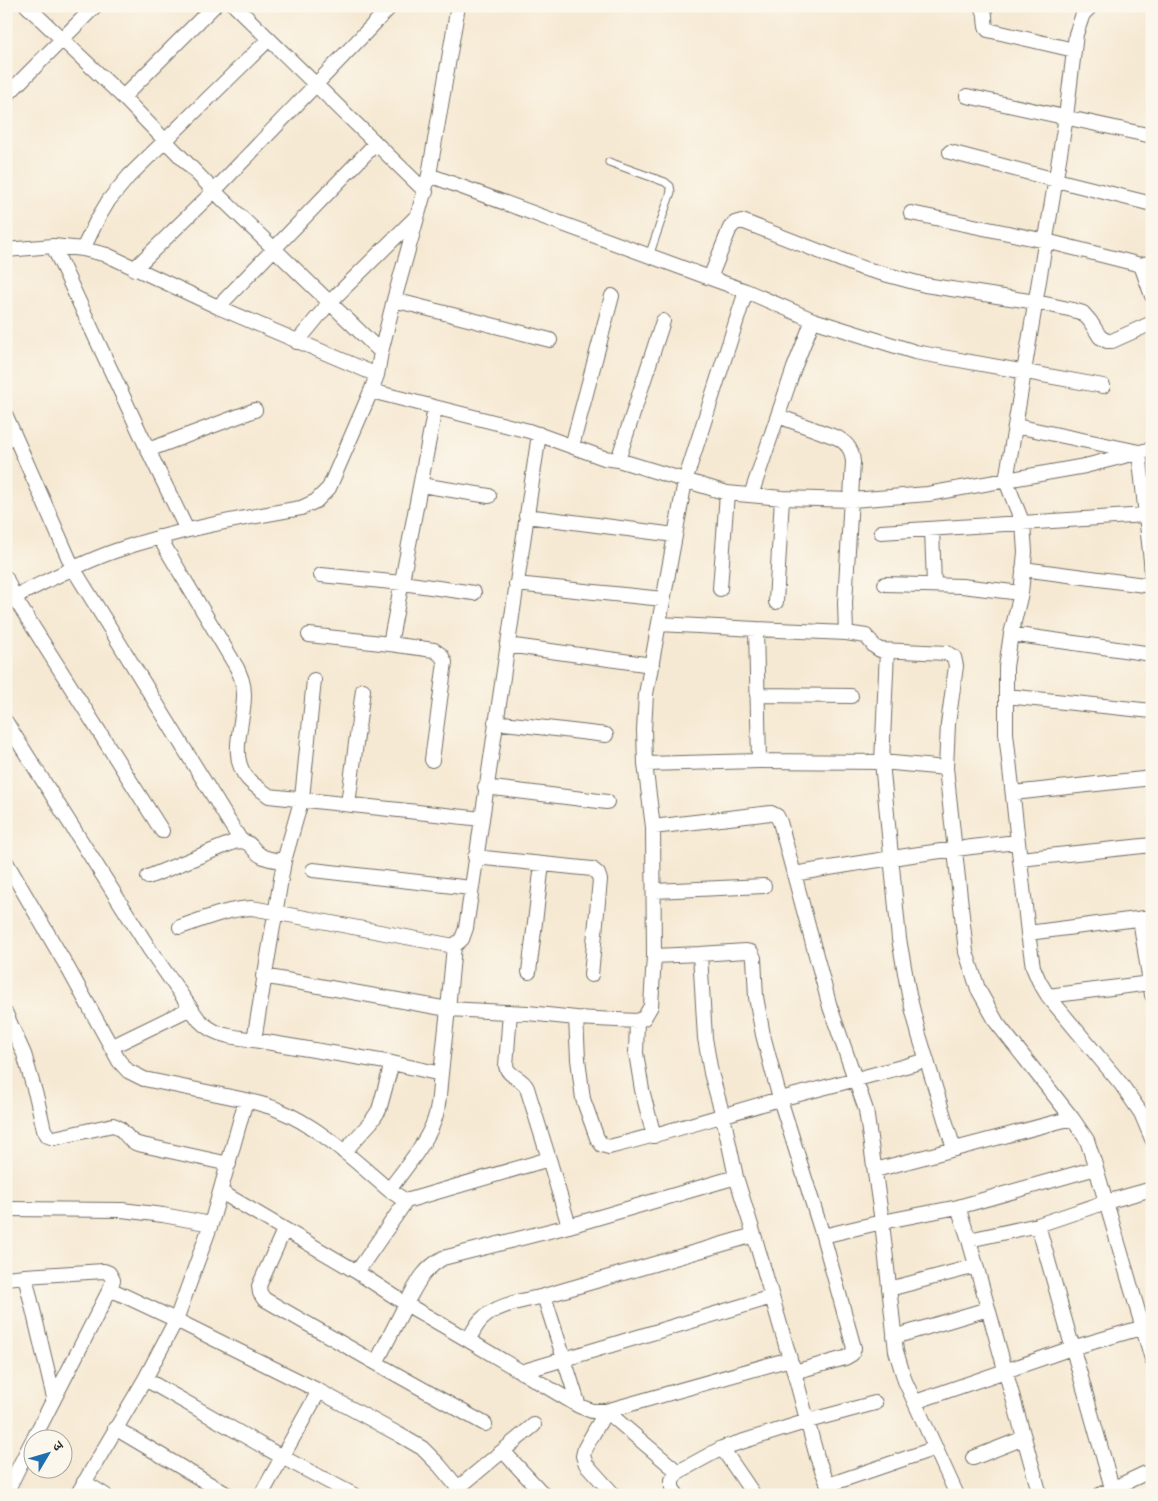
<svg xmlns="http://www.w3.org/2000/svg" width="1158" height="1501" font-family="'IM FELL English','Noto Serif Devanagari',serif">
	<rect width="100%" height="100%" fill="#fbf7ec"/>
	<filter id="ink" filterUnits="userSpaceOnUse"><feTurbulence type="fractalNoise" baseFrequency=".02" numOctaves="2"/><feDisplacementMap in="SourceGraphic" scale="10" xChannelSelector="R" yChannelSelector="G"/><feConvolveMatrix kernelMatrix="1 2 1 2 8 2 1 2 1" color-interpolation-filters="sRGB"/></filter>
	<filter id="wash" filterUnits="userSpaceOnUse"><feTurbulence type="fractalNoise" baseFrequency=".0096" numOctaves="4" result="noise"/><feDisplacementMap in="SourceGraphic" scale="20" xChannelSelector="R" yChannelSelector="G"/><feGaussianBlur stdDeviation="1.12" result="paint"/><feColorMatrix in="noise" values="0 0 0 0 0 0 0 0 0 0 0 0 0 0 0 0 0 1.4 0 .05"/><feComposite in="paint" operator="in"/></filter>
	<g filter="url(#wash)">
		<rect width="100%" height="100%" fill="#f6e9d3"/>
	</g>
	<g filter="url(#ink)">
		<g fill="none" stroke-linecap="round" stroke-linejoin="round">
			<defs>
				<path id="service" d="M609 162 665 182 670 186 671 192 649 256"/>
				<path id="minor" d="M27 6 123 97 214 191 381 352
					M235 6 426 192
					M980 6C989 12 982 23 988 30L1074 50
					M1091 6 1083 14 1076 34 1066 117 1006 481 1023 524 1025 552 1021 593 1011 634 1006 667V733L1028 933 1033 967 1039 981 1048 996 1121 1084 1141 1113 1152 1139
					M6 96 95 6
					M967 96 1152 136
					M123 97 214 6
					M950 152 1056 180 1152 204
					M429 175 710 278 730 228 735 223 742 221 862 268 925 285 1036 302 1073 310 1083 313 1090 321 1100 337 1107 341H1112L1152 323
					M911 213 1046 241 1141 265 1152 262
					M53 246 148 450 187 530
					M83 249 97 220 109 200 129 176 269 39
					M6 250 53 246 83 249 107 255 218 307 377 375
					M1141 265 1152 296
					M134 269 214 191 391 6
					M710 278 746 291 813 320 915 352 1103 386
					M394 300 550 340
					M218 307 376 143
					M297 342 330 302 417 216
					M371 391 529 431 604 458 618 460 727 493 782 498 852 500 928 494 1085 466 1152 449
					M6 416 73 568 241 841
					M778 416 838 438C848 444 852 450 853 462L845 603 846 633 756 629 759 761 882 762 946 768 966 952 978 989 997 1023 1072 1118 1087 1140 1096 1168 1152 1359
					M1016 426 1139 452 1151 561 1152 577
					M572 446 612 296
					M148 450 255 410
					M618 460 663 321
					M421 485 489 496
					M751 495 794 368 813 320
					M526 516 675 535
					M932 529 934 585
					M881 532 1146 515
					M159 537 237 668C241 677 244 684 244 694 245 721 227 756 248 779 254 786 262 790 269 796L482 819 539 434
					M1023 569 1152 586
					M321 575 402 583 474 593
					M6 578 14 597 162 831
					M516 584 663 599
					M885 584 962 586 1021 593
					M720 589 727 493
					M6 601C42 584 77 564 115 551 176 530 238 519 301 508L316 501 329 488 371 391 377 375 381 352 394 300 429 175 458 6
					M776 602 782 498
					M659 624 756 629
					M846 633 866 636 874 646 880 650 947 653 954 657 956 666 948 724 946 768
					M1011 634 1152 654
					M309 635 390 644
					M507 645 652 665
					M887 651 882 762 899 939 909 995 919 1035 954 1149
					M757 695 851 696
					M1006 696 1152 711
					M6 722 150 950 199 1020C216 1037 231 1036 254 1040
					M495 722 606 735
					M432 760 445 662 441 655 434 650 390 644 435 408
					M645 764 759 761
					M485 787 607 802
					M1013 793 1152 778
					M348 804 363 690
					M482 819 466 928 462 939 454 946 448 1009 528 1013 576 1018 578 1059 583 1099 597 1138 602 1145 609 1147C666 1133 723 1115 780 1099 829 1086 878 1074 927 1060
					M653 827 771 813 777 816 780 822 794 874
					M475 857 592 869 598 874 600 880 591 975
					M1020 859 1152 845
					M6 862 69 970 119 1061 128 1071 144 1079 246 1100 211 1224 176 1320 145 1379 77 1495
					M313 870 471 888
					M148 877 234 842C254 838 250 852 264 857 270 860 277 860 284 861
					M654 891 764 886
					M1140 919 1152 995
					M180 927C204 919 226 909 252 908L454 946
					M1028 933 1152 917
					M700 954 746 951 751 952 754 958 756 997 763 1035 780 1099 823 1236 854 1348 852 1354 845 1358 794 1372
					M529 972 542 864
					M263 976 448 1009 441 1074 392 1063 254 1040 284 861 302 798 314 680
					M1048 996 1150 983
					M510 1012 506 1066C509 1078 521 1076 527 1088L549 1159
					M6 1014 24 1054 37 1099 44 1130 48 1136 54 1138 113 1125C125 1128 125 1140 138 1144L229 1164
					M576 1018 637 1021
					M111 1047 191 1008
					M246 1100C256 1103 267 1105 276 1109 319 1126 354 1160 389 1190 403 1171 427 1142 434 1121 440 1106 439 1089 441 1074
					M654 1136 642 1090 636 1053 637 1021 644 1018 651 1006 654 956 653 827 645 764 644 730 646 694 685 481 746 291
					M344 1152 371 1122 379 1110 392 1063
					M875 1170 1072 1118
					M389 1190 406 1201 549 1159 569 1226 736 1177 723 1116 711 1073 705 1038 700 954 654 956
					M221 1192 357 1272 406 1304C417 1284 422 1270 443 1258L569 1226
					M958 1207 1096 1168
					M6 1209 122 1210 163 1215 211 1224
					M1038 1225 969 1240 1040 1495
					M284 1230 259 1286 260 1293 264 1299 376 1363
					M823 1236 882 1222 958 1207 969 1240
					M357 1272 406 1201
					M25 1276 54 1398
					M6 1278 25 1276 104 1271 109 1273 113 1280 110 1289 34 1438
					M110 1289 176 1320 319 1391 398 1434 422 1448 439 1465 464 1495
					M889 1289 976 1266
					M544 1296 579 1406
					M894 1337 988 1309
					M468 1340 579 1406 592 1411H606L790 1359 754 1235
					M792 1364 817 1457 828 1485 936 1448
					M521 1372 772 1297
					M145 1379 282 1457 354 1495
					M915 1402 1072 1348 1151 1325
					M485 1424 376 1363 406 1304 468 1340C472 1334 476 1325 481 1320 497 1304 523 1301 544 1296L754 1235 736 1177
					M115 1428 228 1495
					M722 1448 754 1495
					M503 1451 544 1495
					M973 1458 1024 1438
					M84 1482 105 1495
					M458 1488 534 1425
					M6 1493 32 1441
					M261 1495 319 1391
					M614 1495 586 1464 583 1456 585 1448 606 1411 678 1472 722 1448 808 1421 875 1403
					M677 1495 672 1488V1480L678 1472
					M957 1495 905 1381 896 1351 882 1222 866 1110 830 1007 794 874C869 861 943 849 1018 842
					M1099 1495 1152 1470
					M1114 1495 1038 1225 1106 1202 1152 1189"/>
			</defs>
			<use href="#service" stroke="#726e66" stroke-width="9"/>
			<use href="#minor" stroke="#726e66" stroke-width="16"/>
			<use href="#service" stroke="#fff" stroke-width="7"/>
			<use href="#minor" stroke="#fff" stroke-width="14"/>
		</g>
	</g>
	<rect width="1158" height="1501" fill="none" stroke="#fbf7ec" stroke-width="25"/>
	<g transform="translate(48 1454) rotate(52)"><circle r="24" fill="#fbf7ec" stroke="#a8a59f"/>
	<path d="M0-4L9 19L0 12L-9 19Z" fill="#1f6fb2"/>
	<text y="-8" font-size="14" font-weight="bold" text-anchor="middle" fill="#2b2b2b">उ</text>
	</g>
</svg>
